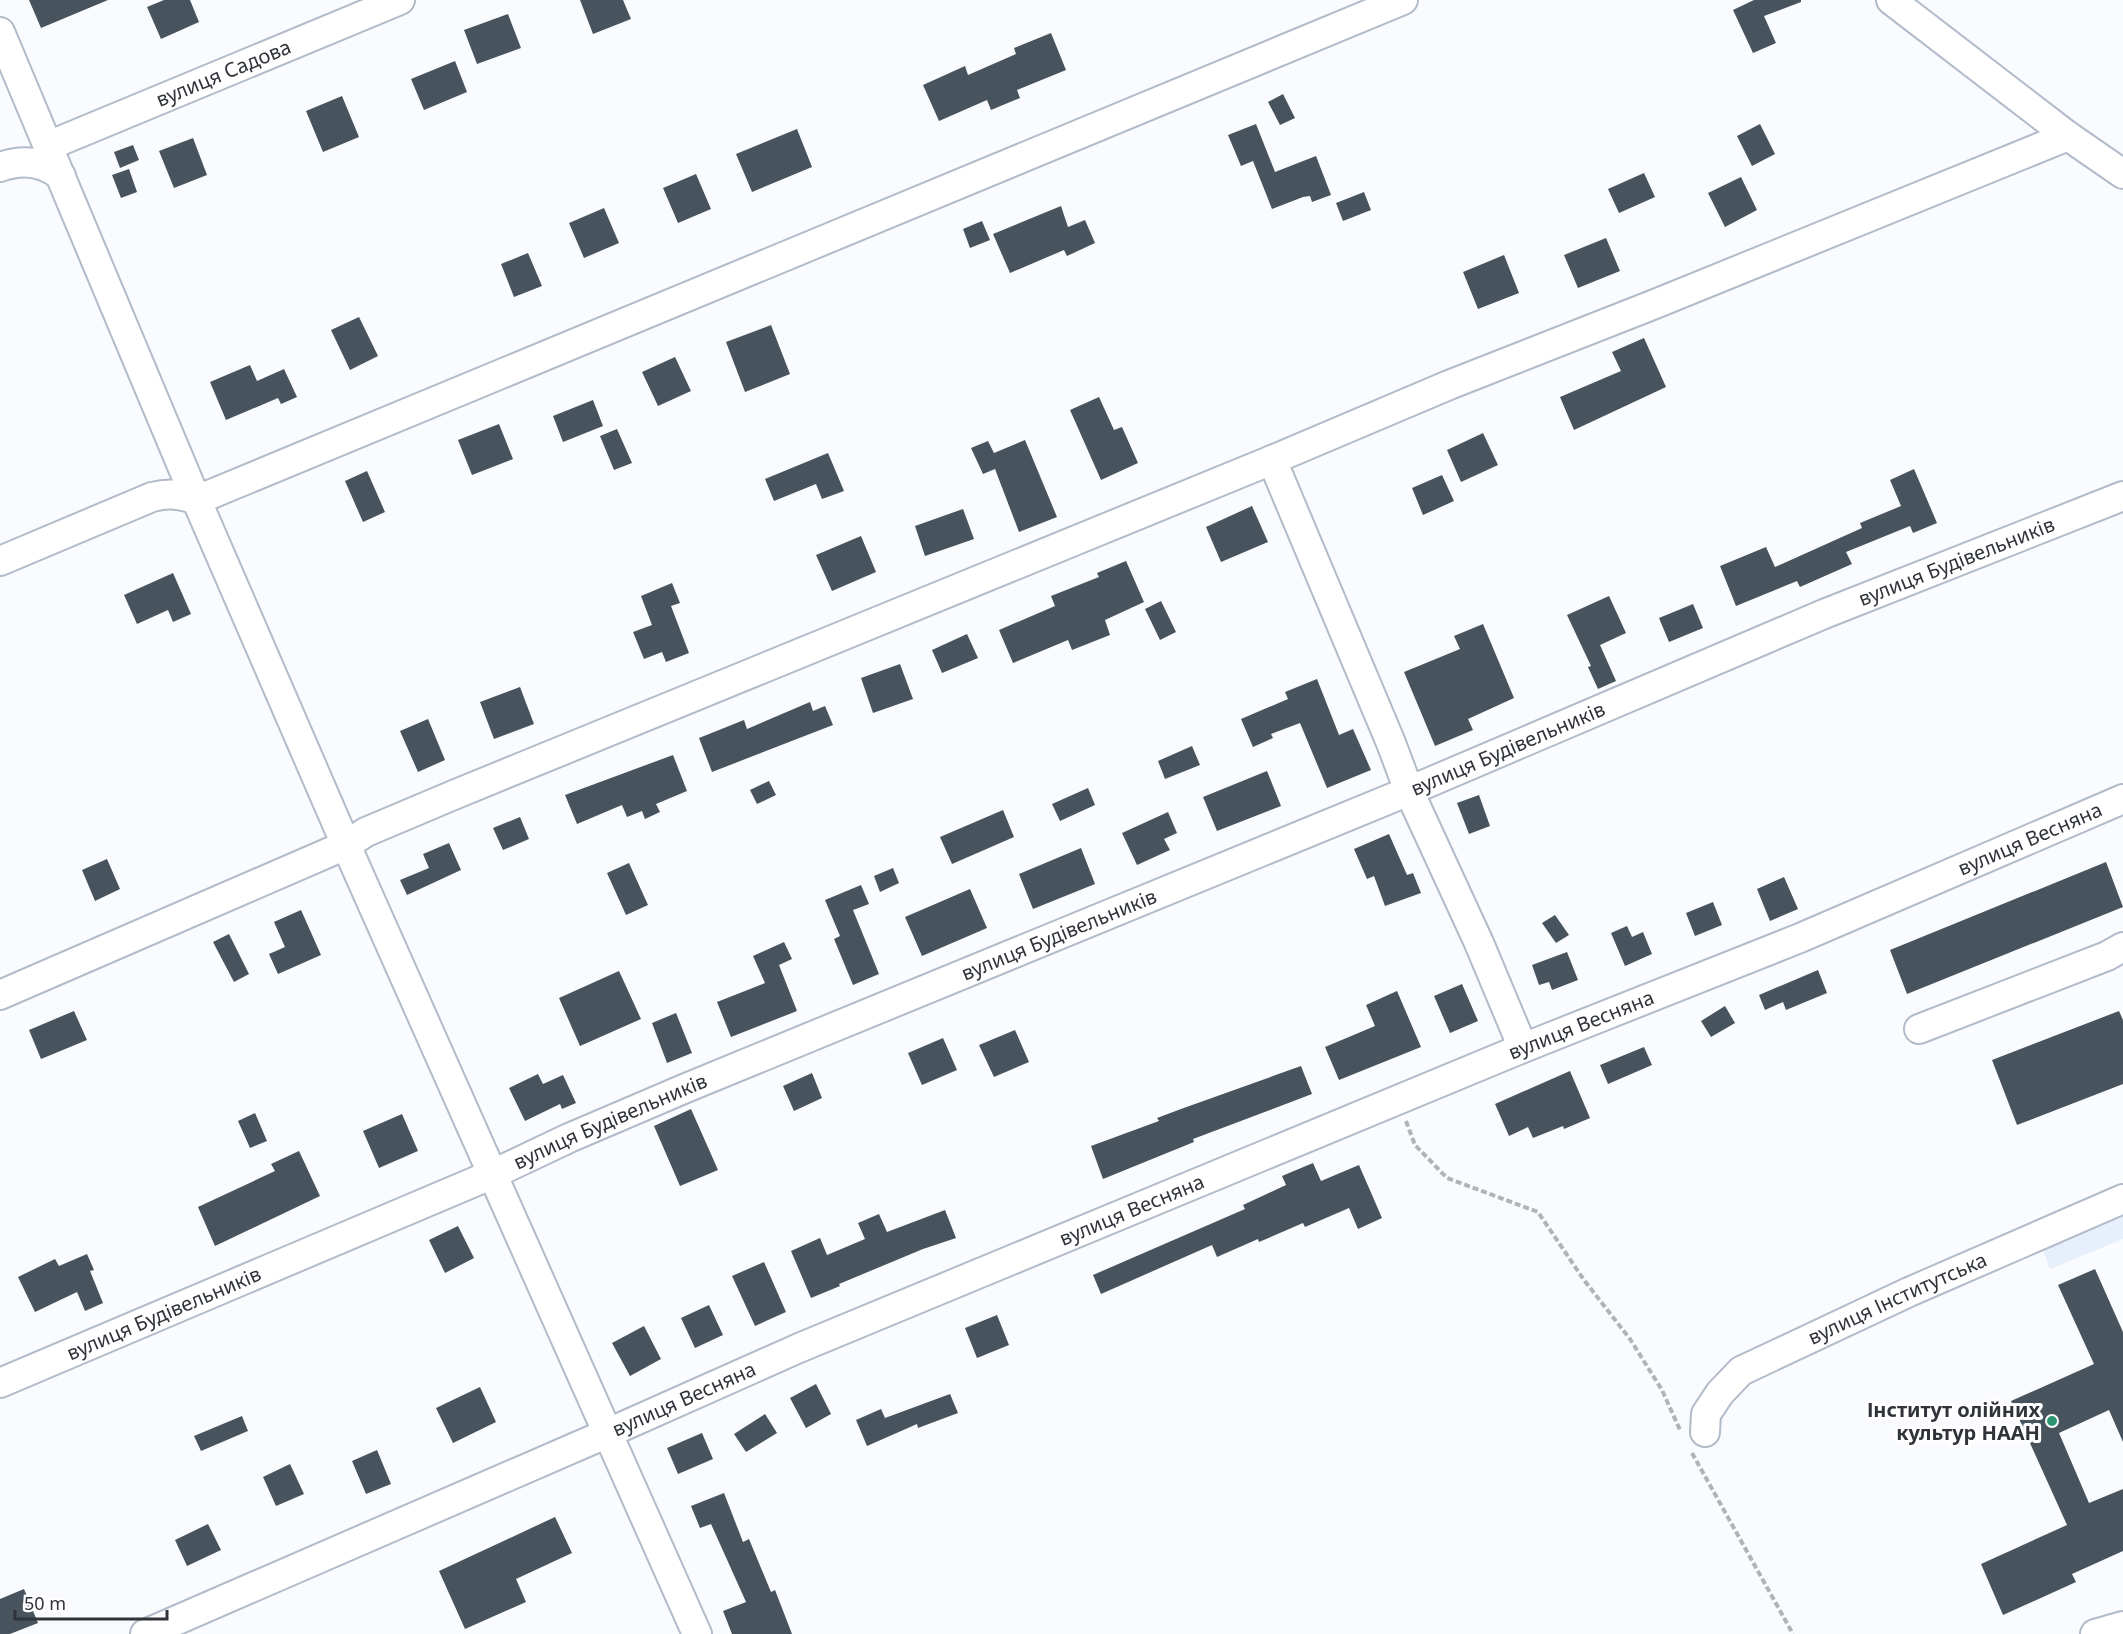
<svg xmlns="http://www.w3.org/2000/svg" width="2123" height="1634" font-family="'Noto Sans',sans-serif">
	<rect width="100%" height="100%" fill="#f9fbfe"/>
	<path fill="#e7effc" d="M2123 1217V1239L2050 1269 2043 1250Z"/>
	<path fill="#47545d" d="M29 0H108L41 28Z
		M164 0H190L199 22 161 39 147 7Z
		M580 0H623L631 19 593 34Z
		M1754 0H1801V2L1764 16 1776 43 1753 53 1733 10Z
		M508 14 521 48 477 64 464 30Z
		M1051 33 1066 70 1017 90 1020 98 991 110 987 100 939 121 923 85 965 66 968 75 1016 54 1014 48Z
		M455 61 467 92 424 110 411 79Z
		M1283 94 1295 118 1280 125 1268 102Z
		M342 96 359 137 323 152 306 111Z
		M1256 124 1275 172 1316 156 1331 195 1312 202 1310 196 1303 197 1272 209 1253 161 1241 166 1228 135Z
		M1760 124 1775 154 1752 166 1737 136Z
		M797 129 812 167 752 192 736 154Z
		M193 138 207 175 174 188 159 151Z
		M133 145 139 160 120 168 114 152Z
		M129 169 137 192 121 198 112 175Z
		M1644 173 1655 197 1619 213 1608 189Z
		M696 174 711 209 678 223 663 188Z
		M1741 177 1757 210 1725 227 1708 193Z
		M1364 192 1371 210 1343 221 1336 203Z
		M1061 206 1068 227 1085 220 1095 243 1067 256 1064 250 1010 273 993 234Z
		M604 208 619 243 584 258 569 223Z
		M982 221 990 240 970 248 963 229Z
		M1606 238 1620 271 1578 288 1564 255Z
		M528 253 542 286 514 297 501 264Z
		M1504 255 1519 293 1478 309 1463 272Z
		M359 317 378 356 350 370 331 330Z
		M771 325 790 374 745 392 726 342Z
		M1644 338 1666 387 1574 430 1560 397 1621 371 1612 352Z
		M675 357 691 391 658 406 642 372Z
		M250 365 257 381 284 369 297 397 281 404 278 398 226 420 210 382Z
		M1099 397 1114 430 1122 427 1138 463 1101 480 1070 410Z
		M593 400 603 426 563 442 553 416Z
		M499 424 513 459 472 475 458 440Z
		M617 429 632 463 614 470 600 436Z
		M1483 433 1498 465 1461 482 1447 450Z
		M1025 440 1057 517 1019 532 995 469 983 474 971 448 988 441 994 453Z
		M828 453 844 491 822 499 816 484 774 501 765 479Z
		M1914 469 1937 523 1913 533 1910 526 1846 552 1852 564 1800 587 1797 581 1736 606 1720 566 1766 547 1775 567 1862 528 1860 523 1901 506 1890 480Z
		M367 471 385 512 363 522 345 481Z
		M1442 475 1454 501 1423 515 1412 488Z
		M1252 506 1268 542 1221 562 1206 527Z
		M963 509 974 539 925 556 915 526Z
		M861 536 876 572 832 591 816 555Z
		M1126 561 1144 602 1105 620 1110 635 1072 650 1068 640 1013 663 999 630 1055 606 1051 596 1099 577 1097 573Z
		M173 573 191 614 173 622 168 610 137 624 124 595Z
		M672 583 680 603 671 606 689 653 666 662 662 652 644 659 633 632 652 625 641 596Z
		M1609 596 1626 633 1600 645 1616 681 1598 689 1588 667 1591 666 1567 615Z
		M1161 601 1176 632 1160 640 1145 609Z
		M1693 604 1703 628 1669 642 1659 618Z
		M1483 624 1514 698 1468 719 1473 730 1435 746 1404 672 1460 649 1454 636Z
		M967 634 978 658 942 673 932 650Z
		M900 664 913 699 873 713 861 678Z
		M1317 679 1339 735 1353 729 1371 770 1327 788 1300 723 1271 734 1273 738 1253 747 1241 719 1288 699 1285 692Z
		M520 687 534 724 494 739 480 702Z
		M810 702 813 711 825 706 833 725 712 772 699 738 744 720 747 729Z
		M428 719 445 760 418 772 400 731Z
		M1192 746 1200 765 1165 779 1158 761Z
		M673 755 687 791 656 804 660 812 645 819 642 811 627 817 622 805 577 824 565 795Z
		M1267 771 1281 806 1217 831 1203 797Z
		M769 781 776 795 757 804 750 790Z
		M1088 788 1095 805 1060 821 1052 804Z
		M1479 795 1490 826 1469 834 1457 803Z
		M1003 810 1014 837 952 864 940 837Z
		M1168 812 1177 833 1164 839 1170 850 1137 865 1122 833Z
		M520 817 529 839 503 850 493 828Z
		M1389 834 1407 875 1413 873 1421 893 1385 906 1374 876 1367 879 1354 849Z
		M449 843 461 870 407 895 400 880 429 868 423 854Z
		M1081 848 1095 884 1033 909 1019 874Z
		M107 859 120 889 95 901 82 870Z
		M2106 862 2123 907 1907 994 1890 950Z
		M629 863 648 905 626 915 607 873Z
		M893 868 899 883 880 892 874 876Z
		M1784 877 1798 909 1770 921 1757 889Z
		M861 885 869 904 853 910 879 974 853 985 834 939 840 936 825 900Z
		M970 889 987 928 922 956 905 917Z
		M1713 902 1722 925 1695 936 1686 913Z
		M301 910 321 955 278 974 269 954 285 947 274 922Z
		M1555 915 1569 935 1556 943 1542 923Z
		M1627 926 1632 937 1643 932 1652 954 1625 966 1611 933Z
		M229 934 249 974 234 982 213 942Z
		M784 942 792 959 779 965 797 1011 731 1037 717 1002 765 983 753 956Z
		M1567 952 1578 980 1552 990 1549 982 1539 985 1532 965Z
		M1818 970 1827 993 1786 1010 1783 1002 1765 1010 1759 995Z
		M619 971 641 1019 580 1046 559 998Z
		M1462 984 1478 1021 1450 1033 1434 996Z
		M1397 991 1421 1047 1339 1080 1325 1047 1375 1026 1366 1005Z
		M1725 1006 1735 1023 1711 1037 1701 1021Z
		M74 1011 87 1040 41 1059 29 1030Z
		M2119 1011 2123 1020V1084L2017 1125 1992 1060Z
		M676 1013 692 1053 667 1063 652 1023Z
		M1015 1030 1029 1062 994 1077 979 1045Z
		M943 1038 957 1070 922 1085 908 1053Z
		M1644 1047 1652 1065 1608 1084 1600 1065Z
		M1301 1066 1312 1094 1193 1139 1194 1142 1103 1179 1091 1146 1159 1121 1157 1118 1181 1109Z
		M1570 1071 1590 1118 1564 1129 1563 1126 1533 1138 1528 1127 1509 1136 1495 1104Z
		M812 1073 822 1098 794 1111 783 1086Z
		M538 1074 543 1084 563 1075 576 1103 562 1109 560 1104 525 1121 509 1088Z
		M691 1109 718 1170 680 1186 654 1126Z
		M255 1113 267 1141 250 1148 238 1121Z
		M402 1114 418 1151 379 1168 363 1131Z
		M299 1151 320 1196 215 1246 198 1207 275 1171 271 1164Z
		M1313 1163 1321 1181 1359 1165 1382 1218 1358 1229 1349 1208 1305 1227 1303 1223 1259 1242 1258 1239 1217 1257 1212 1245 1101 1294 1093 1275 1245 1209 1243 1205 1286 1185 1282 1176Z
		M945 1210 956 1238 923 1249 839 1284 840 1286 811 1298 791 1251 820 1238 827 1255 865 1239 858 1223 879 1214 887 1232Z
		M458 1226 474 1258 445 1273 429 1240Z
		M87 1254 94 1270 90 1271 103 1303 85 1311 77 1292 35 1312 18 1277 55 1259 59 1266Z
		M764 1262 786 1312 755 1326 732 1276Z
		M2095 1269 2123 1332V1442L2109 1410 2059 1433 2089 1503 2123 1489V1551L2072 1574 2076 1582 2003 1615 1981 1564 2067 1525 2011 1401 2094 1364 2058 1285Z
		M709 1305 723 1335 695 1348 681 1318Z
		M997 1315 1009 1345 977 1358 965 1328Z
		M644 1326 661 1359 630 1376 612 1343Z
		M816 1384 831 1414 806 1428 790 1398Z
		M480 1387 496 1422 453 1443 436 1408Z
		M950 1394 958 1413 918 1428 917 1424 867 1446 856 1420 881 1409 885 1418Z
		M765 1414 777 1433 746 1452 734 1434Z
		M242 1416 248 1431 201 1451 194 1436Z
		M702 1433 713 1459 678 1474 667 1448Z
		M377 1450 391 1484 366 1494 352 1461Z
		M290 1464 304 1494 276 1506 263 1477Z
		M724 1493 743 1542 749 1539 771 1592 775 1590 792 1634H732L723 1611 746 1602 711 1524 700 1528 691 1506Z
		M555 1517 572 1553 516 1579 526 1602 465 1629 439 1571Z
		M208 1524 221 1550 187 1566 175 1540Z
		M24 1589 38 1623 10 1634H0V1599Z"/>
	<g fill="none" stroke-linecap="round" stroke-linejoin="round">
		<defs>
			<g id="minor">
				<path d="M1891 0 2068 136 2123 174"/>
				<path d="M0 32 190 485 346 845 697 1634"/>
				<path id="s1" d="M48 146 400 0"/>
				<path d="M0 167C22 159 43 161 61 176"/>
				<path d="M1272 460 1391 743 1409 791 1479 943 1523 1048"/>
				<path d="M0 561 152 497C169 493 180 494 197 500L1403 0"/>
				<path d="M0 995 346 845 366 832 456 794 1272 460 1449 385 1655 304 2068 136"/>
				<path d="M1919 1029 2107 956 2123 947"/>
				<path id="s2" d="M0 1383 493 1174 569 1138 686 1088 1409 791 1824 614 2123 496"/>
				<path id="s3" d="M1705 1432 1706 1414 1720 1393 1741 1371 1909 1292 2123 1199"/>
				<path id="s4" d="M145 1634 608 1433 799 1348 1523 1048 1800 938 2123 799"/>
				<path d="M2095 1634 2123 1626"/>
			</g>
		</defs>
		<use href="#minor" stroke="#b1bbc9" stroke-width="32"/>
		<path stroke="#b0b3b7" stroke-width="4" stroke-dasharray="6 3" stroke-linecap="butt" d="M1406 1121 1415 1145 1447 1178 1538 1212 1584 1280 1630 1339 1662 1390 1680 1430
			M1692 1453 1793 1634"/>
		<use href="#minor" stroke="#fff" stroke-width="28"/>
	</g>
	<circle fill="#2d9472" stroke="#fff" stroke-width="2" cx="2052" cy="1421" r="6"/>
	<g text-anchor="middle" stroke-width="6" stroke-linejoin="round" paint-order="stroke">
		<g font-size="20" fill="#30343a" stroke="#fff">
			<text dy="7" stroke="none"><textPath href="#s1" startOffset="190">вулиця Садова</textPath></text>
			<text dy="7" stroke="none"><textPath href="#s2" startOffset="2122">вулиця Будівельників</textPath></text>
			<text dy="7" stroke="none"><textPath href="#s2" startOffset="1636">вулиця Будівельників</textPath></text>
			<text dy="7" stroke="none"><textPath href="#s4" startOffset="2046">вулиця Весняна</textPath></text>
			<text dy="7" stroke="none"><textPath href="#s2" startOffset="1150">вулиця Будівельників</textPath></text>
			<text dy="7" stroke="none"><textPath href="#s4" startOffset="1560">вулиця Весняна</textPath></text>
			<text dy="7" stroke="none"><textPath href="#s2" startOffset="664">вулиця Будівельників</textPath></text>
			<text dy="7" stroke="none"><textPath href="#s4" startOffset="1074">вулиця Весняна</textPath></text>
			<text dy="7" stroke="none"><textPath href="#s3" startOffset="246">вулиця Інститутська</textPath></text>
			<text dy="7" stroke="none"><textPath href="#s2" startOffset="178">вулиця Будівельників</textPath></text>
			<text dy="7" stroke="none"><textPath href="#s4" startOffset="588">вулиця Весняна</textPath></text>
		</g>
		<g font-size="20" font-weight="bold" fill="#30343a" stroke="#fff" text-anchor="end">
			<text x="2040" y="1417">Інститут олійних<tspan x="2040" dy="23">культур НААН</tspan></text>
		</g>
	</g>
	<path d="M15 1610v9h152v-9" fill="none" stroke="#30343a" stroke-width="3"/>
	<text x="24" y="1610" font-size="18" fill="#30343a" stroke="#ffffff" stroke-width="4.5" paint-order="stroke">50 m</text>
</svg>
